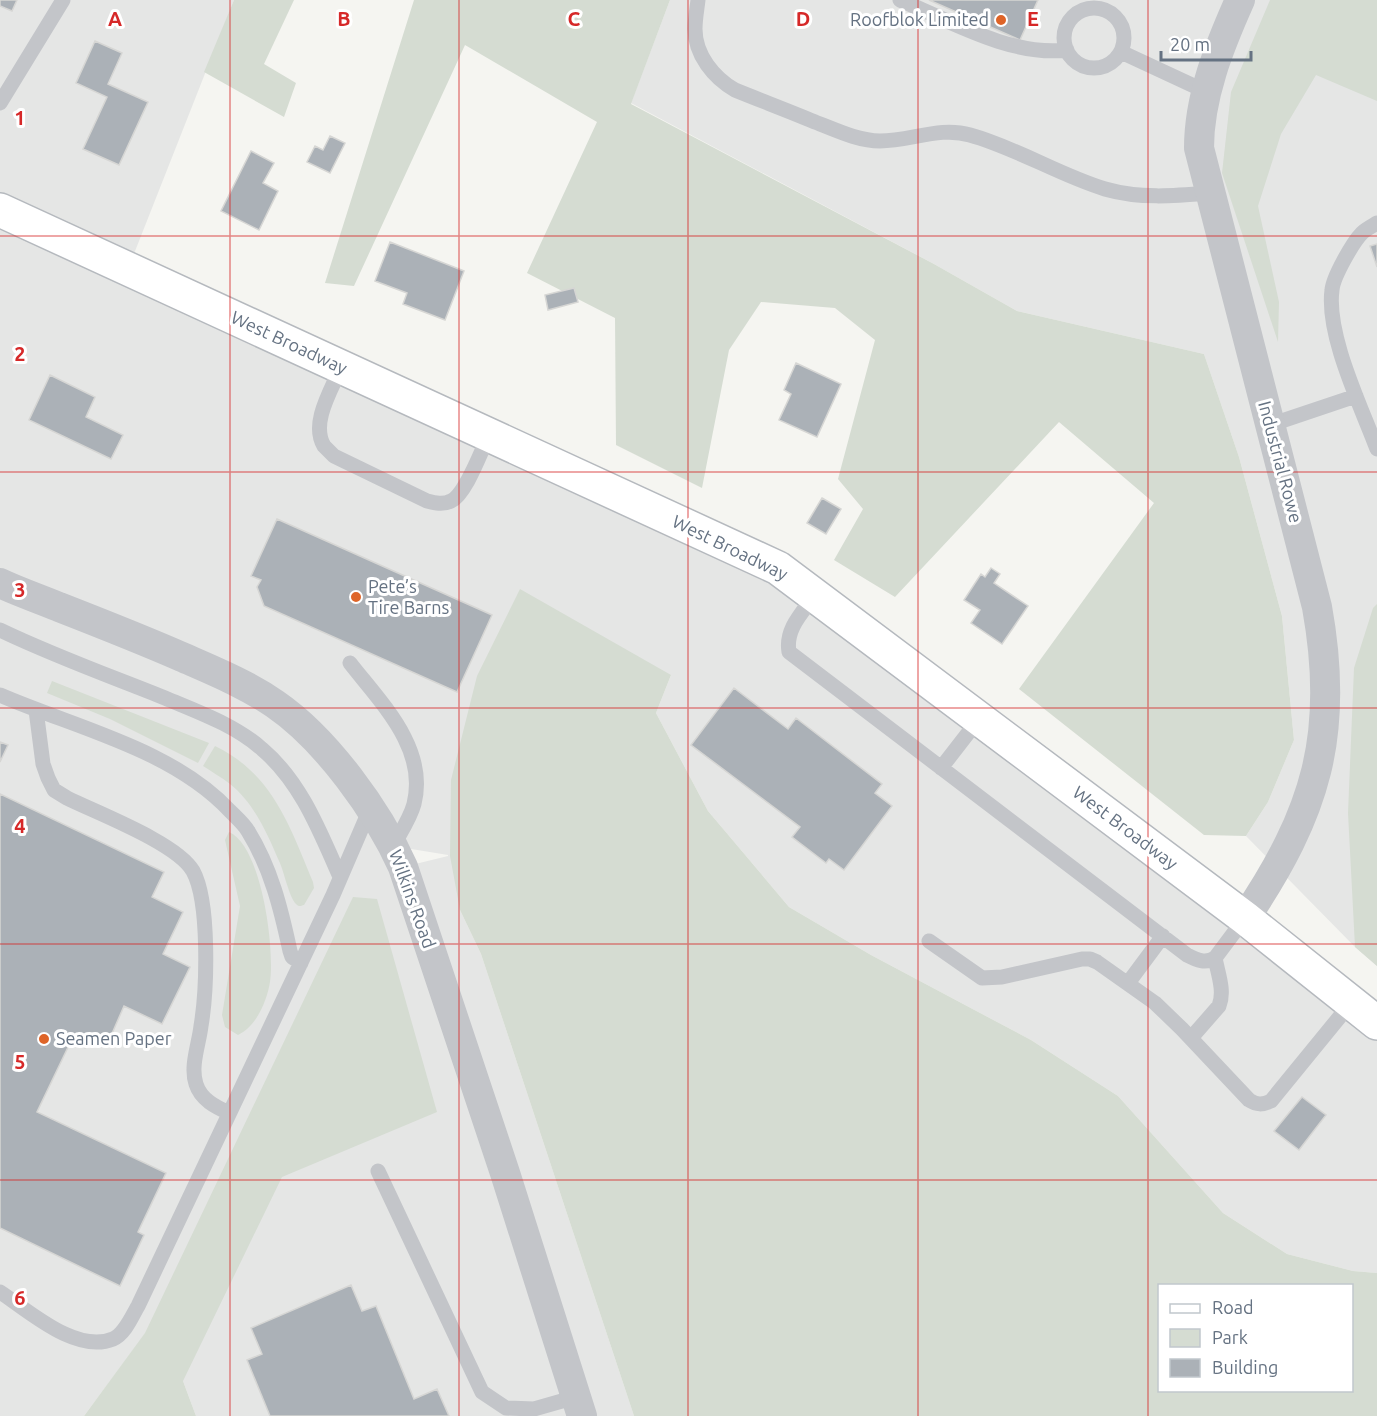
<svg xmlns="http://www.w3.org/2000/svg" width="1377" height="1416" font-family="Ubuntu,sans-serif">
	<rect width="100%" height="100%" fill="#f5f5f1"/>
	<path fill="#e5e6e5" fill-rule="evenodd" d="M0 0H234L128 269 778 568 1377 1023V1273L1353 1271 1287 1254 1223 1213 1118 1096 1031 1040 871 955 789 907 708 811 656 713 671 675 460 910 481 954 634 1416H196L183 1381 145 1334 84 1416H0ZM393 846 448 855V856L403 867Z
		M670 0H1377V966L1355 947 1246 836 1268 802 1294 740 1282 616 1239 457 1204 354 1017 311 934 264 631 103Z"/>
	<path fill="#d5dcd2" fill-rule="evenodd" d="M234 0H294L264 64 296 83 284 117 204 72Z
		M414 0H670L631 104 934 264 1017 311 1204 354 1239 457 1282 616 1294 740 1268 802 1246 836 1204 835 1019 689 1154 503 1059 422 895 597 834 560 863 509 838 479 875 340 835 308 761 302 729 350 702 488 616 445 615 318 527 273 597 122 465 45 354 286 325 283Z
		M1270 0H1377V101L1316 75 1281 134 1258 206 1279 302 1278 342 1222 173 1231 92Z
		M520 589 671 675 656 713 708 811 789 907 871 955 1031 1040 1118 1096 1223 1213 1287 1254 1353 1271 1377 1273V1416H634L481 954 460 910 450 856 451 780 477 676ZM1160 1286H1352V1390H1160Z
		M1377 604V966L1355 947 1348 813 1354 668 1373 608Z
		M52 681 209 743 198 763 110 719 47 693Z
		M215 746C273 774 290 827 313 882L314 888 304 905C300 906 299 907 296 904 289 897 284 871 279 861 267 833 254 803 230 784 221 777 212 772 203 766Z
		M229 832C262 846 275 950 270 982 267 1001 256 1027 238 1035L225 1027 222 1015 240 906 225 840Z
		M353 897 377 899 437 1112 282 1177 183 1381 196 1416H84L145 1333Z"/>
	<path fill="#abb1b7" stroke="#d6d6d4" stroke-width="1.5" d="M0 0H17L12 11 0 6Z
		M929 0H1038L1020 40Z
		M95 41 122 53 108 84 148 102 119 165 83 149 107 97 76 83Z
		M330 136 345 143 330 173 307 162 315 146 323 150Z
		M251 151 274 163 263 183 278 191 259 230 221 211Z
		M390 242 464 271 445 320 403 304 407 293 375 281Z
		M1377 244V267L1370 246Z
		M574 288 578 302 548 310 545 295Z
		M796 363 841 384 817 437 779 420 791 394 784 390Z
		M50 375 95 397 86 417 123 435 111 459 29 420Z
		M822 498 841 509 826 534 807 523Z
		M277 519 492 615 457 692 264 606 257 587 261 580 251 576Z
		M991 568 1000 574 994 583 1028 606 1002 644 971 623 980 610 964 600 981 574 985 577Z
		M734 688 788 729 796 718 882 784 875 793 892 806 844 870 829 859 826 863 792 837 800 827 691 745Z
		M0 742 8 745 0 762Z
		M0 794 164 872 152 897 183 912 163 954 190 967 162 1024 124 1006 107 1045 90 1037 85 1048 71 1041 37 1112 166 1173 138 1232 144 1235 120 1286 0 1228Z
		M1302 1097 1326 1115 1299 1150 1274 1131Z
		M351 1285 362 1311 376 1306 414 1399 437 1389 449 1416H270L247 1360 262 1354 251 1328Z"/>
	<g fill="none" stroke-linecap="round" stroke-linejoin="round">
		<defs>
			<path id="secondary" d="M0 210 778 568 1245 918 1377 1023"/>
		</defs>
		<use href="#secondary" stroke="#b5b9be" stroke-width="36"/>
		<path stroke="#c3c5c9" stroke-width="15" d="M698 0C697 9 695 19 695 29 695 55 714 78 735 90 762 101 789 111 815 122 836 130 858 141 880 141 911 141 940 126 970 135 1017 148 1059 175 1105 189 1140 199 1174 196 1209 193
			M900 0C950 21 1012 57 1067 50
			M1064 38a30 30 0 1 1 60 0a30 30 0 1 1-60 0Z
			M1121 52 1207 92
			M0 103 63 0
			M1377 223C1372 226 1366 229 1362 233 1353 242 1333 277 1332 290 1326 335 1361 406 1377 449
			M341 367C332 389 310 423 324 446 327 449 331 453 334 456L427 501C435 503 443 505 451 501 466 494 481 451 489 435
			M1270 425 1356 396
			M815 595C802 613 785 629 789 652L1187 955C1197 960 1205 964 1215 958L1245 918
			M0 630C54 656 110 676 165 698 198 712 235 725 262 749 301 782 320 832 340 877
			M350 663C381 703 428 748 414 804 410 819 400 833 393 846
			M0 695C76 728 172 749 230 811 236 817 244 824 248 831 271 868 281 909 290 951L292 957 301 963
			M36 710 43 764 48 778 54 790 67 798C97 813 177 843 193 871 210 902 207 990 201 1026 199 1044 190 1066 196 1084 201 1100 216 1107 229 1113
			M941 768 979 719
			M929 941 982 978 1002 977 1082 959H1090L1097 962 1155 1003 1182 1029 1249 1100C1257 1105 1262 1105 1271 1101L1351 1003
			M1128 983 1163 936
			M1191 1038 1219 1006C1225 991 1218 974 1215 958
			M378 1171 482 1392 506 1408 534 1409 576 1397
			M0 1292C29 1311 76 1354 113 1339 125 1334 132 1316 138 1306L333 895 370 809"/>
		<path stroke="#c3c5c9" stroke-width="30" d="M1240 0C1219 47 1199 97 1199 148L1317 607C1340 734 1316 813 1245 918
			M0 583C19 592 40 599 59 607 100 623 141 639 182 657 214 671 246 684 275 704 326 739 378 811 403 867L505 1173 582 1416"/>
		<use href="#secondary" stroke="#fff" stroke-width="33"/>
	</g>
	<path fill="none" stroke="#d62828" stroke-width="1.5" stroke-opacity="0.55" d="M230 0V1416M459 0V1416M688 0V1416M918 0V1416M1148 0V1416M0 236H1377M0 472H1377M0 708H1377M0 944H1377M0 1180H1377"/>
	<g fill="#de6428" stroke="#fff" stroke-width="2">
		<circle cx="1001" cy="20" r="6"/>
		<circle cx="356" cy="597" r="6"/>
		<circle cx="44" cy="1039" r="6"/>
	</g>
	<g text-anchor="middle" stroke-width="6" stroke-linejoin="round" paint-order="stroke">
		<g font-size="18" fill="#657282" stroke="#fff" text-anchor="start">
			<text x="989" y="26" text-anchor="end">Roofblok Limited</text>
			<text x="368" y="593">Pete’s<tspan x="368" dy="21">Tire Barns</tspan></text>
			<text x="56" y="1045">Seamen Paper</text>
		</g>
		<g font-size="18" fill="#657282" stroke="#fff">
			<text transform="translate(289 343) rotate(25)" y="6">West Broadway</text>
			<text transform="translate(1280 462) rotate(75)" y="6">Industrial Rowe</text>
			<text transform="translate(730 548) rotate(26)" y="6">West Broadway</text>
			<text transform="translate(1125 828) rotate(37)" y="6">West Broadway</text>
			<text transform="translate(412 899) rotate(70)" y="6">Wilkins Road</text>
		</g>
	</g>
	<g font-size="20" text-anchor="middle" font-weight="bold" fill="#d62828" stroke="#fff" stroke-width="6" stroke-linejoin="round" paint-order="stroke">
		<text x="115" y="26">A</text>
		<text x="344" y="26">B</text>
		<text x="574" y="26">C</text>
		<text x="803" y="26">D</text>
		<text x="1033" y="26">E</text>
		<text x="20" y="125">1</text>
		<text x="20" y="361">2</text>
		<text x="20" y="597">3</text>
		<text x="20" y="833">4</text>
		<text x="20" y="1069">5</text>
		<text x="20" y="1305">6</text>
	</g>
	<rect x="1158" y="1284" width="195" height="108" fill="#ffffff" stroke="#c1c7cd" stroke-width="1.5"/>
	<rect x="1170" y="1304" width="30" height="9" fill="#ffffff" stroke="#c1c7cd" stroke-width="1.5"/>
	<text x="1212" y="1314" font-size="18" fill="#657282">Road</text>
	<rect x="1170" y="1329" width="30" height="18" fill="#d5dcd2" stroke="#c1c7cd" stroke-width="1.5"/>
	<text x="1212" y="1344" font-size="18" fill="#657282">Park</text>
	<rect x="1170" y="1359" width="30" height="18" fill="#abb1b7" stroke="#c1c7cd" stroke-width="1.5"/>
	<text x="1212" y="1374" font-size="18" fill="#657282">Building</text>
	<path d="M1161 51v9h90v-9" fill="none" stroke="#657282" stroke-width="3"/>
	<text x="1170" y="51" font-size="18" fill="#657282" stroke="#ffffff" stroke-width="4.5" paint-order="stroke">20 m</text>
</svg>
